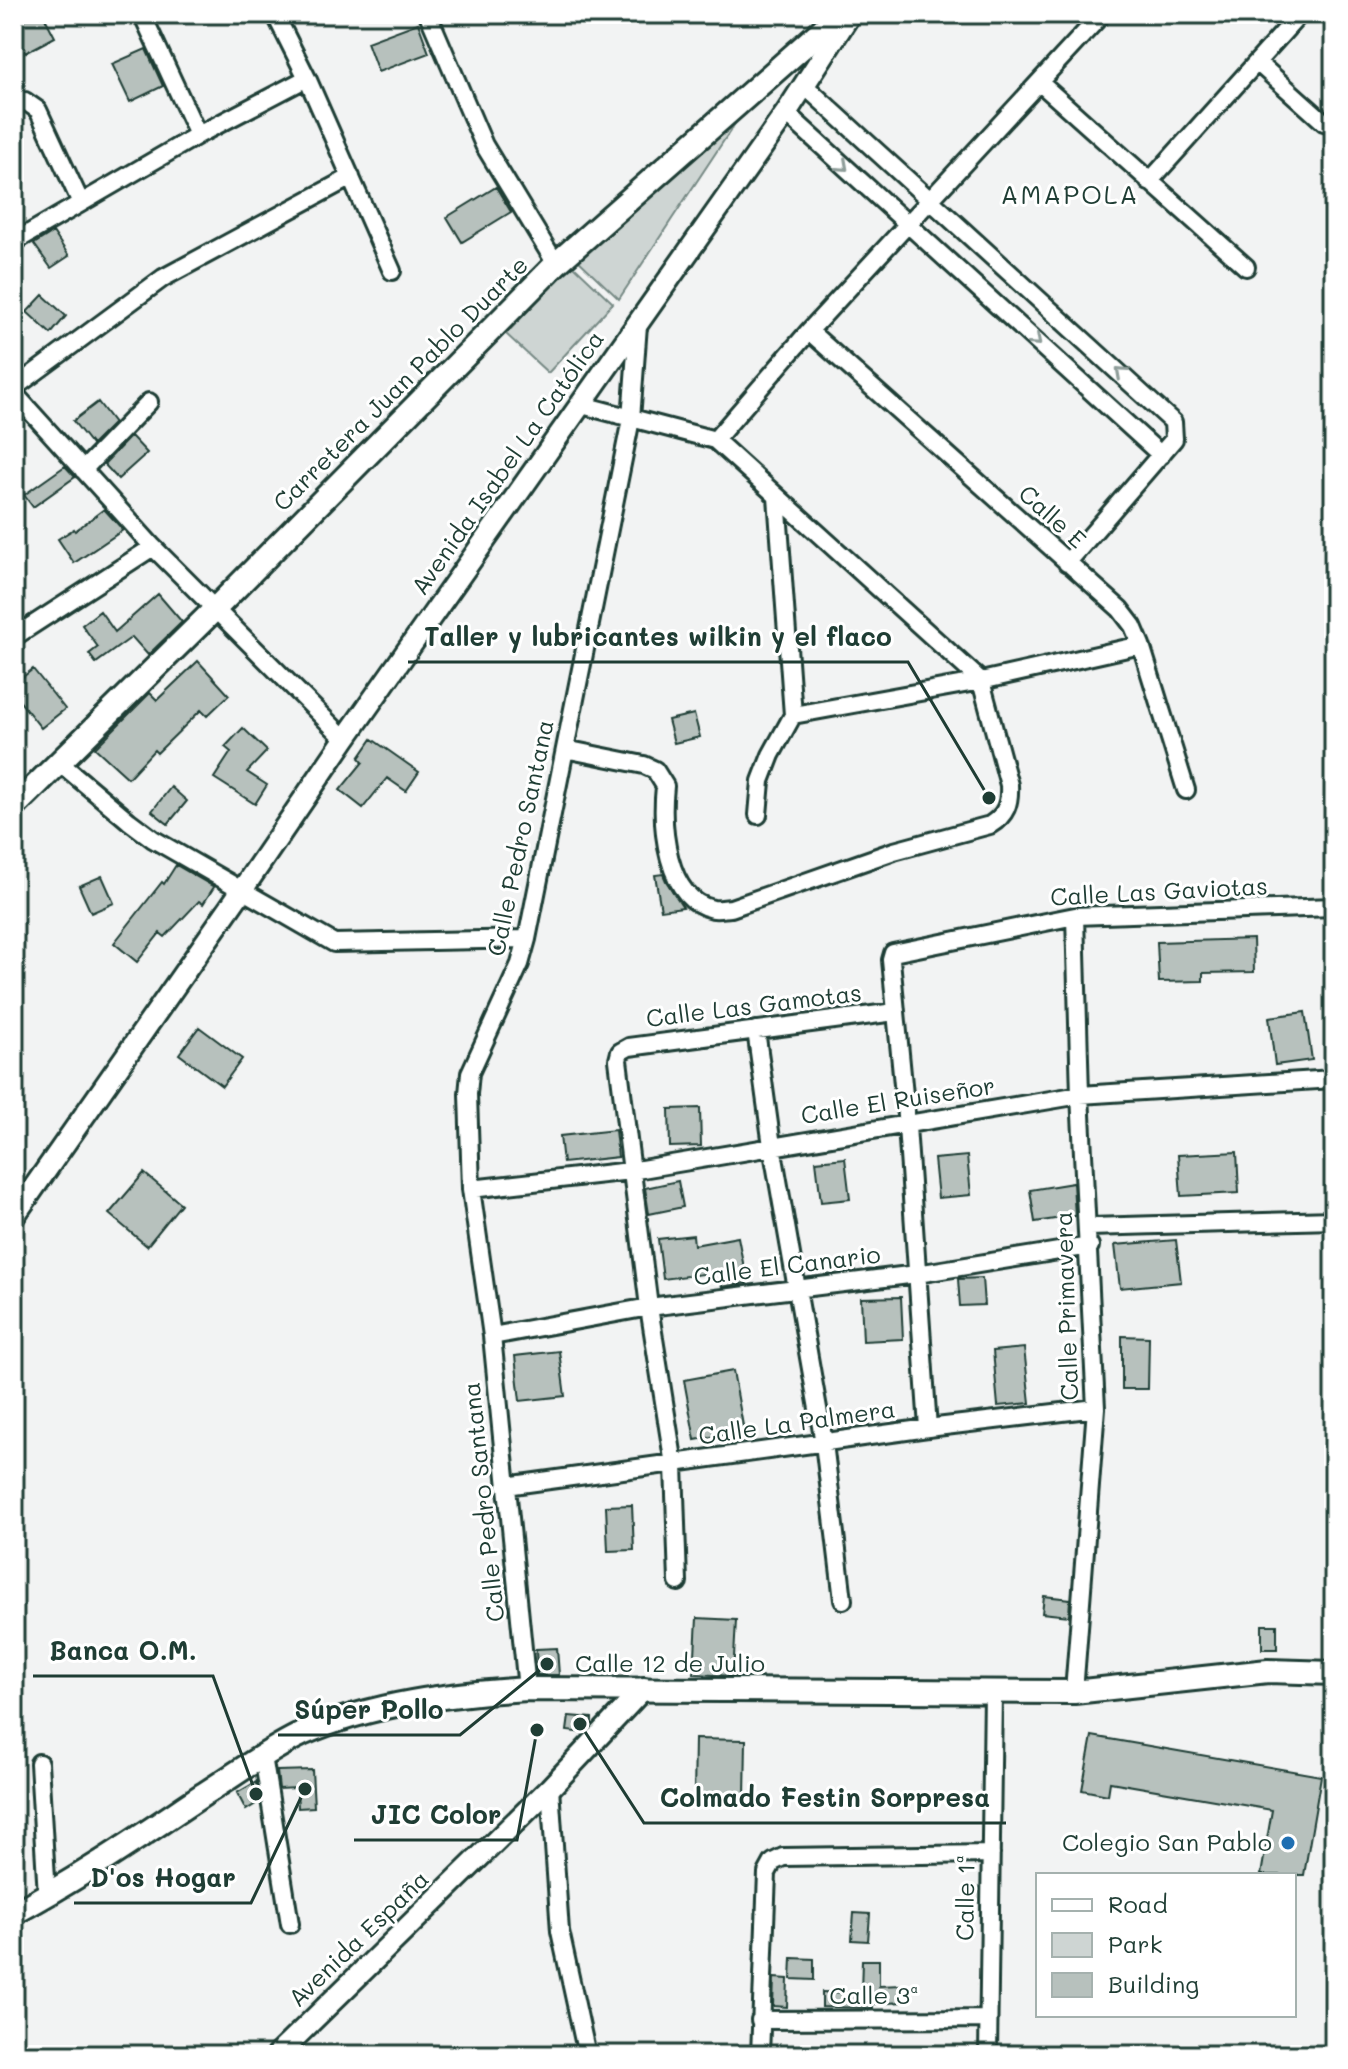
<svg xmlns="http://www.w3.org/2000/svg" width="1348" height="2069" font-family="Mali,sans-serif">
	<rect width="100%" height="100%" fill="#f2f3f3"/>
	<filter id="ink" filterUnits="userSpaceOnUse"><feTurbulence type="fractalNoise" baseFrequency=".0125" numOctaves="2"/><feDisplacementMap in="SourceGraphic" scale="16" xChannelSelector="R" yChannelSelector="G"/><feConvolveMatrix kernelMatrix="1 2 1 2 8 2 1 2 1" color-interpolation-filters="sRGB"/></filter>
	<g filter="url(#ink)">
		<path fill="#ced5d3" stroke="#768984" stroke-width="2" d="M750 101 619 299 576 258Z
			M572 264 613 303 548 373 506 334Z"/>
		<path fill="#b7c1bd" stroke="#1f3d34" stroke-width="2" d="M14 14H43L55 37 25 53 14 32Z
			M418 23 429 53 378 72 367 42Z
			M146 49 163 86 130 102 112 64Z
			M496 187 511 212 462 242 447 217Z
			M53 232 69 256 51 268 34 244Z
			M43 295 66 316 51 334 27 312Z
			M98 402 114 423 92 445 73 421Z
			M131 436 147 453 118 479 104 464Z
			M65 466 75 477 33 507 24 495Z
			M104 509 123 530 74 563 58 539 74 529 75 531Z
			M158 594 182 622 148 655 132 637 96 663 89 654 98 647 82 625 100 611 115 632Z
			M198 661 229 695 207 716 201 710 157 753 154 750 128 778 95 748 150 693 157 700Z
			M33 669 65 709 41 728 14 694V684Z
			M694 714 700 737 674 743 668 720Z
			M243 728 267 751 247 772 267 785 255 804 214 778 231 752 225 747Z
			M372 739 419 772 406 791 387 778 363 808 340 790 363 762 359 758Z
			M171 787 187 801 168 824 152 811Z
			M176 865 214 887 203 904 199 901 165 937 160 933 137 962 114 943 162 882 164 884Z
			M663 874 666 881 683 907 661 910 655 875Z
			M102 876 114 903 91 913 79 886Z
			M1253 939 1254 972 1203 973V981L1159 982 1157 942Z
			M1305 1012 1312 1060 1275 1065 1269 1017Z
			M199 1027 242 1059 222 1086 179 1054Z
			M700 1108 701 1146 670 1147 669 1109Z
			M615 1130 618 1157 563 1163 560 1136Z
			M1237 1152 1239 1193 1181 1196 1178 1155Z
			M967 1156 971 1195 938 1198 934 1159Z
			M845 1158 850 1199 821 1202 816 1161Z
			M144 1173 181 1204 147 1246 109 1214Z
			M678 1181 683 1207 649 1214 645 1188Z
			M1073 1183 1075 1216 1035 1222 1030 1190Z
			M693 1235 694 1245 738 1237 747 1283 722 1287 719 1272 663 1279 658 1239Z
			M1176 1240 1181 1282 1120 1288 1115 1245Z
			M982 1278 984 1305 960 1306 958 1279Z
			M901 1297 903 1339 863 1341 861 1298Z
			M1122 1336 1149 1337 1148 1389H1122Z
			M1024 1348 1030 1403 998 1406 993 1351Z
			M559 1351 565 1396 520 1401 515 1356Z
			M733 1371 744 1431 695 1440 684 1380Z
			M632 1505 634 1550 608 1551 606 1506Z
			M1044 1596 1070 1599 1069 1616 1042 1613Z
			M697 1618 736 1620 733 1676 694 1674Z
			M1262 1625H1277V1649H1262Z
			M557 1648 559 1675H537L536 1649Z
			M569 1716 592 1718V1725L584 1733 567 1731Z
			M1092 1736 1321 1776 1304 1875H1261L1272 1810 1110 1782 1108 1795 1082 1790Z
			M695 1739 746 1740 745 1798 694 1797Z
			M312 1770 314 1807 298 1808 297 1788 279 1789 277 1771Z
			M256 1782 259 1802 246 1810 237 1793Z
			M854 1913 870 1914 868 1941 852 1940Z
			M792 1958 814 1959V1980L791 1979Z
			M862 1960H879V1986L901 1985 902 2002 873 2004V2008L822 2007V1992L861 1993Z
			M774 1978 788 1979 787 2007 773 2006Z"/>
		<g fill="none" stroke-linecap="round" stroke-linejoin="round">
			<defs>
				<path id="minor" d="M142 14 198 135
					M275 14 307 78 392 271
					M428 14 484 145 556 264
					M1257 62 1324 122 1334 125
					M1039 82 1246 267
					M805 86 1173 422 1174 439 1067 563
					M14 104 25 101 38 110 81 203
					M786 113 1161 455
					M1149 182 1300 14
					M14 242 198 135 307 78
					M809 331 1120 609 1133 626 1141 645 1186 790
					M14 388 163 278 351 177
					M14 393 153 547 345 739
					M715 440 809 331 1102 14
					M83 470 149 402
					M14 637 153 547
					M793 715 981 681 1141 645
					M565 749 644 765 655 770 665 786C661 824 665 899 713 909 718 910 726 908 731 908L894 851 990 825C1006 815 1010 804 1009 785L981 681 715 440 582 405
					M59 762 129 821 153 839 334 943 527 939
					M758 815 761 781 771 755 793 715 777 497
					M756 1030 772 1146 824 1443 843 1600
					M471 1189 630 1171 1080 1095 1334 1079
					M1089 1227 1334 1220
					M492 1336 649 1307 917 1274 1090 1246
					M928 1428 907 1126 891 960 893 953 1075 916 1334 907
					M506 1486 928 1428 1096 1408
					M678 1582 674 1465 649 1307 618 1060 620 1052 629 1047 895 1012
					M527 1689 492 1336 471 1189 468 1094 470 1073 520 964 527 939 631 419 638 325
					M1074 1692 1096 1408 1080 1095 1075 916
					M263 1756 290 1924
					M39 1763 47 1895
					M550 1788 560 1931 587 2055
					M760 2020 988 2019
					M760 2055 767 1873 773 1862 783 1857 991 1854
					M988 2055 993 1693"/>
				<path id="tertiary" d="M14 1216 242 890 345 739 786 113 850 14
					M277 2055 550 1788 644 1688"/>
				<path id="secondary" d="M14 807 214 610 556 264 840 14
					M14 1913C80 1878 142 1835 204 1794 236 1774 268 1750 302 1734 374 1703 450 1694 527 1689L1074 1692 1268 1671 1334 1673"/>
			</defs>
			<use href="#minor" stroke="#1f3d34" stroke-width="22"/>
			<use href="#tertiary" stroke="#1f3d34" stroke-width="26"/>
			<use href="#secondary" stroke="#1f3d34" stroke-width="28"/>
			<use href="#minor" stroke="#fff" stroke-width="16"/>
			<use href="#tertiary" stroke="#fff" stroke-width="20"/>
			<use href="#secondary" stroke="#fff" stroke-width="22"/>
		</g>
		<defs><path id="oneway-chevron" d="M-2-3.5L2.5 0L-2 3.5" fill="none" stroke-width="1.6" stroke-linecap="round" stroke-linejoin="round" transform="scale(2)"/></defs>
		<g stroke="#8f9e9a">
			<use href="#oneway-chevron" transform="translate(843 166) rotate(42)"/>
			<use href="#oneway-chevron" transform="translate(1036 341) rotate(42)"/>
			<use href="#oneway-chevron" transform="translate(1121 372) rotate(-138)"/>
		</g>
	</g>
	<circle fill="#1f6fb2" stroke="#fff" stroke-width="3" cx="1288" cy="1843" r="8"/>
	<g text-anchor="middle" stroke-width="6" stroke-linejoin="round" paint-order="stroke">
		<g font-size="24" fill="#1f3d34" stroke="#fff">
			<text transform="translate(401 384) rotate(-45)" y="8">Carretera Juan Pablo Duarte</text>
			<text transform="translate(508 463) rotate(-55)" y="8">Avenida Isabel La Católica</text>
			<text transform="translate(1052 517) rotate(42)" y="8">Calle E</text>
			<text transform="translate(521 838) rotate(-78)" y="8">Calle Pedro Santana</text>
			<text transform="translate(1159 892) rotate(-3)" y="8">Calle Las Gaviotas</text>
			<text transform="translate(754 1006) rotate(-7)" y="8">Calle Las Gamotas</text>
			<text transform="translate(898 1101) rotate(-9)" y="8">Calle El Ruiseñor</text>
			<text transform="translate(787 1266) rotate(-7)" y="8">Calle El Canario</text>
			<text transform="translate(1067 1306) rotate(-92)" y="8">Calle Primavera</text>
			<text transform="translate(797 1423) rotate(-8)" y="8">Calle La Palmera</text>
			<text transform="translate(484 1502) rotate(-96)" y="8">Calle Pedro Santana</text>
			<text x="670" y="1672">Calle 12 de Julio</text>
			<text transform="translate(966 1898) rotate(-89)" y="8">Calle 1ª</text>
			<text transform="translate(359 1939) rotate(-44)" y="8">Avenida España</text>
			<text x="874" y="2004">Calle 3ª</text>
		</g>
		<g font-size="24" fill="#1f3d34" stroke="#fff" text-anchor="end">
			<text x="1272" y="1851">Colegio San Pablo</text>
		</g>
		<g font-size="26" letter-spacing="2" fill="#1f3d34" stroke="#fff">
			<text x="1070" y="204">AMAPOLA</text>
		</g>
	</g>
	<path fill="none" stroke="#1f3d34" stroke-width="3" d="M989 798L908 662H408M256 1794L213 1676H33M547 1664L460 1735H278M580 1724L644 1823H1006M537 1730L517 1840H354M305 1789L251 1903H74"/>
	<g fill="#1f3d34" stroke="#fff" stroke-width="3">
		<circle cx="989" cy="798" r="8"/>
		<circle cx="256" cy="1794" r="8"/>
		<circle cx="547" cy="1664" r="8"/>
		<circle cx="580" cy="1724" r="8"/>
		<circle cx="537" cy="1730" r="8"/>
		<circle cx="305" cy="1789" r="8"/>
	</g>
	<g font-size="26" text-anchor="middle" font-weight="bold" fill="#1f3d34" stroke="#fff" stroke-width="6" stroke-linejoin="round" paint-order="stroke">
		<text x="658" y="646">Taller y lubricantes wilkin y el flaco</text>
		<text x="123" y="1660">Banca O.M.</text>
		<text x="369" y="1719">Súper Pollo</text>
		<text x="825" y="1807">Colmado Festin Sorpresa</text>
		<text x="436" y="1824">JIC Color</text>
		<text x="163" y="1887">D'os Hogar</text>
	</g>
	<rect width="1348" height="2069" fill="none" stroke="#fff" stroke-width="48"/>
	<rect x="24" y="24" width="1300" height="2021" fill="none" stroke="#1f3d34" stroke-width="3" filter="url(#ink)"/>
	<rect x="1036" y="1873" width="260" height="144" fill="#ffffff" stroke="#a5b1ae" stroke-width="2"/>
	<rect x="1052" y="1899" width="40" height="12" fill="#ffffff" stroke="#a5b1ae" stroke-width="2"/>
	<text x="1108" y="1913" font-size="24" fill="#1f3d34">Road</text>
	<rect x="1052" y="1933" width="40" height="24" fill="#ced5d3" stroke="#a5b1ae" stroke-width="2"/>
	<text x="1108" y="1953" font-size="24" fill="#1f3d34">Park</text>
	<rect x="1052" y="1973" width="40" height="24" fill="#b7c1bd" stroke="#a5b1ae" stroke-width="2"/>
	<text x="1108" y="1993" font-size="24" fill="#1f3d34">Building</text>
</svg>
